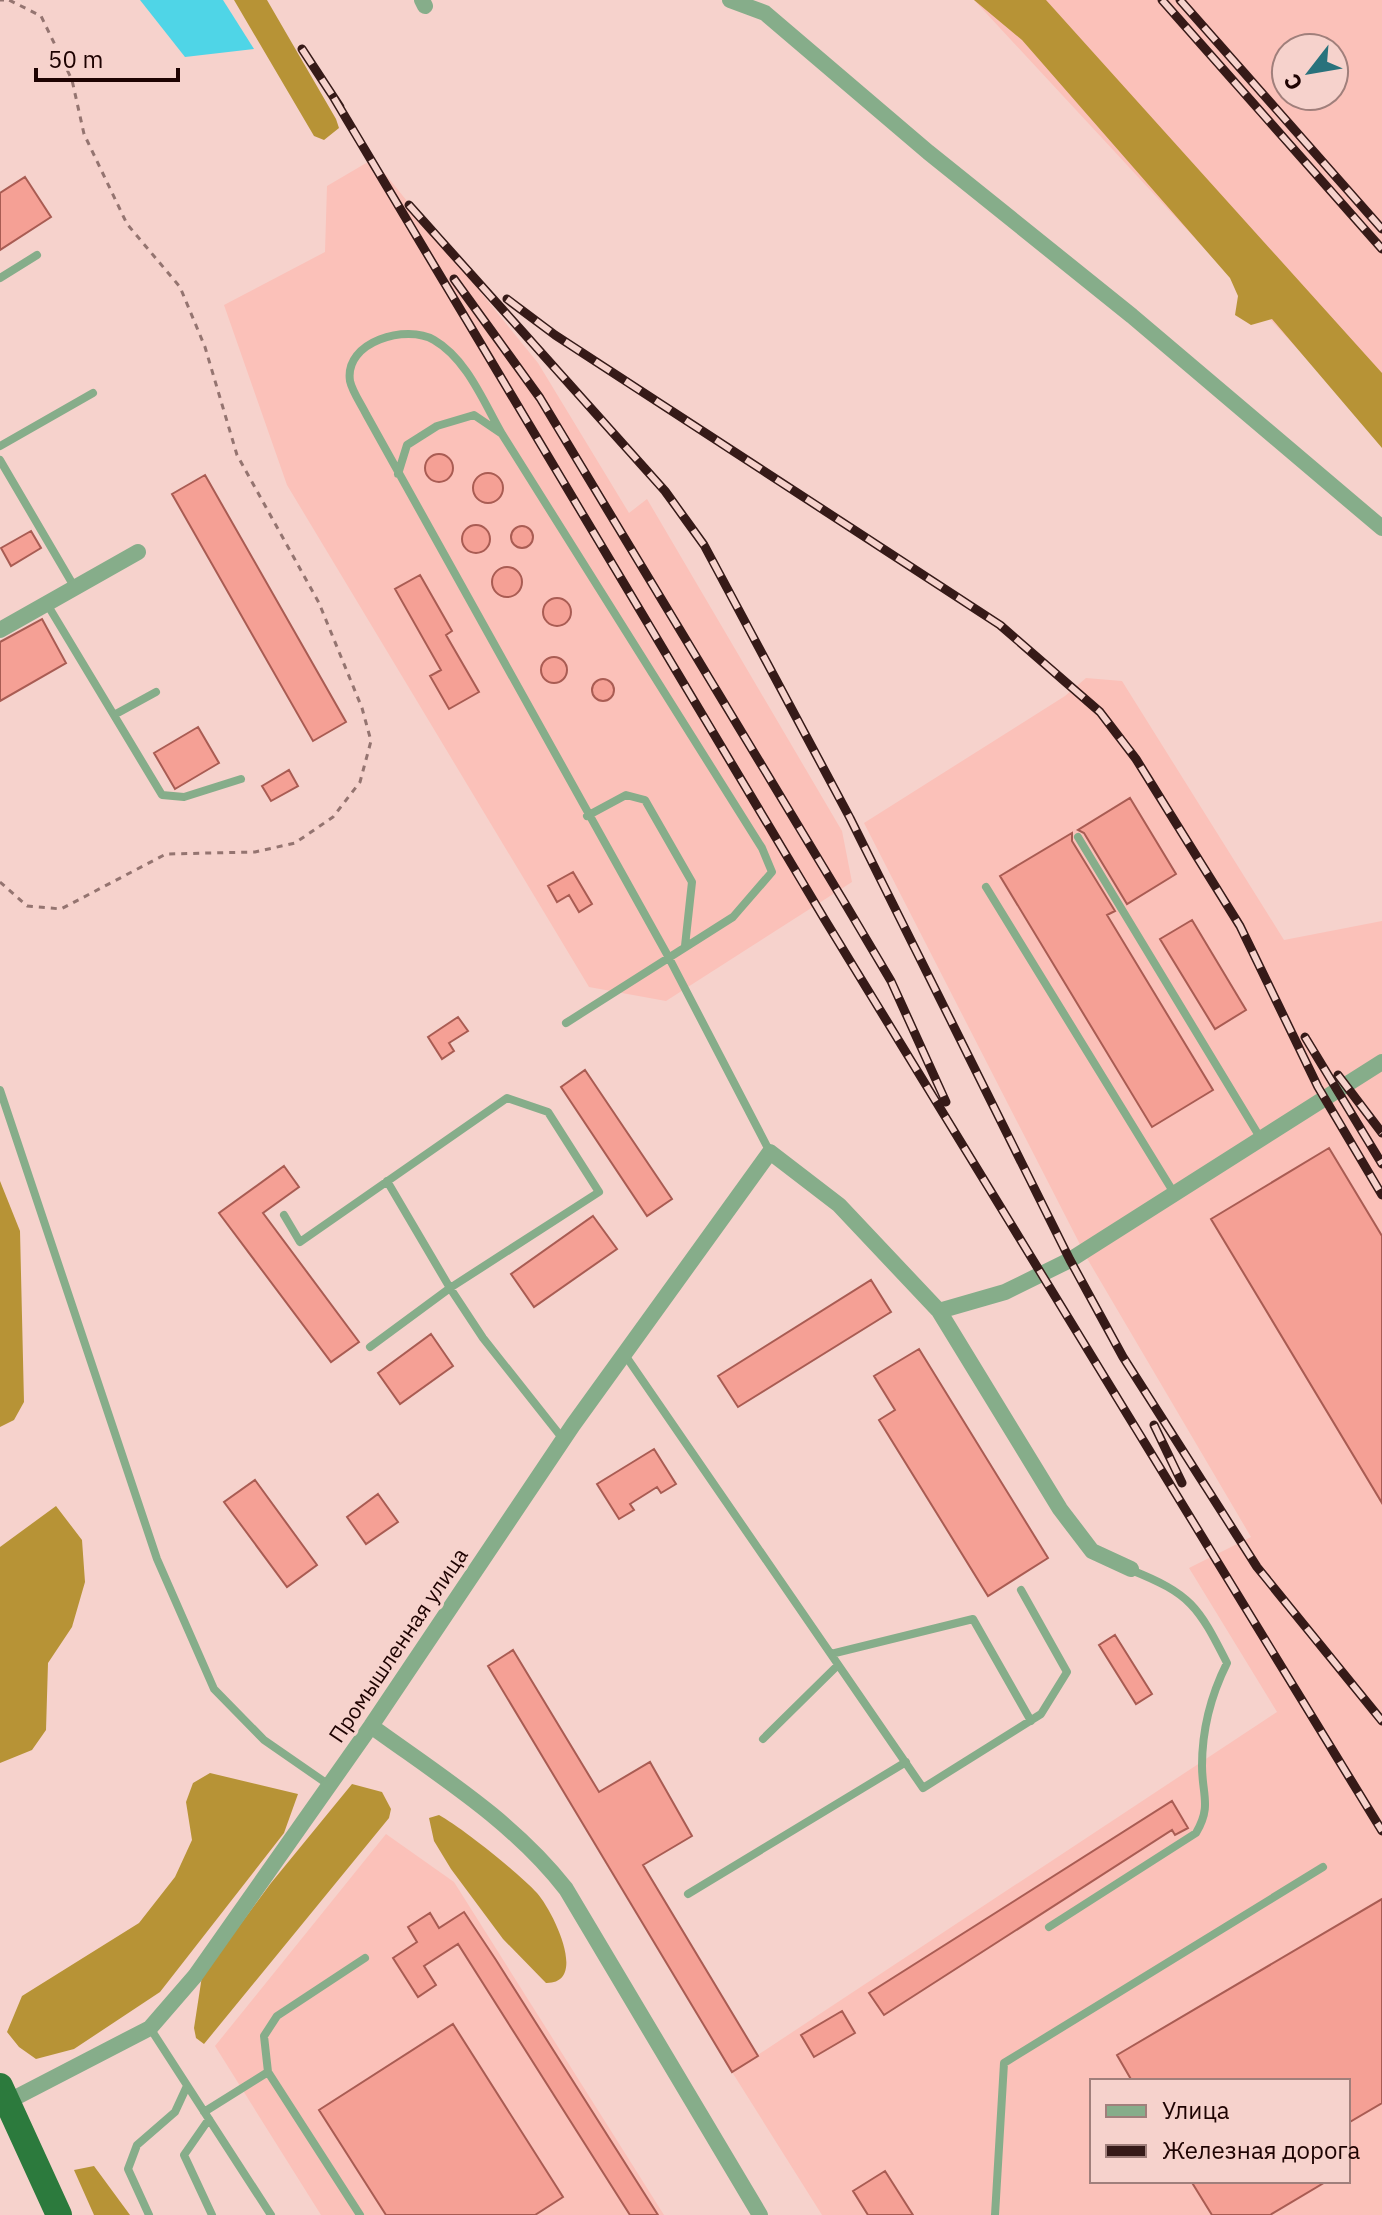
<svg xmlns="http://www.w3.org/2000/svg" width="1382" height="2215" font-family="'IBM Plex Sans',sans-serif">
	<rect width="100%" height="100%" fill="#f6d2cc"/>
	<path fill="#fbc1b9" fill-rule="evenodd" d="M974 0H1382V440ZM1286 48H1334V96H1286Z
		M373 159 538 363 629 513 647 499 842 831 852 882 666 1001 589 987 287 485 224 305 325 252 327 186Z
		M1086 678 1122 681 1284 940 1382 921V2215H822L732 2072 1277 1712 1189 1568 1251 1537 1088 1260 864 823 1065 696ZM1092 2081H1348V2181H1092Z
		M386 1834 454 1882 664 2215H321L215 2046Z"/>
	<path fill="#b79336" d="M234 0H267L336 119 339 128 324 140 314 136Z
		M974 0H1046L1382 373V448L1272 319 1251 325 1235 315 1238 296 1230 278 1022 40Z
		M0 1181 20 1231 24 1402 14 1420 0 1427Z
		M56 1506 82 1540 85 1582 72 1627 48 1663 46 1730 32 1750 0 1763V1547Z
		M210 1773 298 1794 284 1833 160 1992 74 2049 36 2059 19 2047 7 2032 22 1996 139 1923 175 1877 192 1840 186 1802 193 1783Z
		M352 1784 382 1792 391 1809 389 1818 204 2044 196 2038 194 2028 202 1976 271 1883Z
		M439 1815C461 1827 520 1874 537 1893 553 1911 589 1984 546 1983L503 1939 451 1869 434 1841 429 1818Z
		M94 2166 130 2215H94L74 2170Z"/>
	<path fill="#4fd5e7" d="M140 0H223L254 49 185 57Z"/>
	<path fill="#f5a095" stroke="#a95c53" stroke-width="2" d="M25 177 51 217 0 250V193Z
		M425 468a14 14 0 1 1 28 0a14 14 0 1 1-28 0Z
		M473 488a15 15 0 1 1 30 0a15 15 0 1 1-30 0Z
		M205 475 346 722 313 741 172 494Z
		M462 539a14 14 0 1 1 28 0a14 14 0 1 1-28 0Z
		M511 537a11 11 0 1 1 22 0a11 11 0 1 1-22 0Z
		M31 531 41 548 11 566 1 548Z
		M492 582a15 15 0 1 1 30 0a15 15 0 1 1-30 0Z
		M420 575 452 631 446 635 479 692 449 709 430 676 441 670 395 589Z
		M543 612a14 14 0 1 1 28 0a14 14 0 1 1-28 0Z
		M42 619 66 663 0 701V642Z
		M541 670a13 13 0 1 1 26 0a13 13 0 1 1-26 0Z
		M592 690a11 11 0 1 1 22 0a11 11 0 1 1-22 0Z
		M198 727 219 763 175 789 154 753Z
		M289 770 298 786 271 801 262 786Z
		M1130 798 1176 874 1127 904 1084 833 1078 830Z
		M1072 833V841L1115 911 1107 915 1213 1090 1152 1127 1000 876Z
		M573 872 592 904 579 912 569 895 557 902 548 886Z
		M1192 920 1246 1010 1215 1029 1160 939Z
		M458 1017 468 1031 449 1043 454 1051 442 1059 428 1037Z
		M585 1070 672 1199 647 1216 561 1087Z
		M1329 1148 1382 1236V1503L1211 1219Z
		M284 1166 299 1187 263 1213 359 1342 331 1362 219 1213Z
		M593 1216 617 1249 534 1307 511 1274Z
		M871 1280 891 1312 738 1407 718 1376Z
		M431 1334 453 1366 400 1404 378 1373Z
		M919 1349 1048 1558 988 1596 879 1420 895 1410 874 1376Z
		M654 1449 676 1484 661 1493 657 1487 630 1504 634 1510 619 1519 597 1484Z
		M255 1480 317 1565 287 1587 224 1502Z
		M378 1494 398 1522 366 1544 347 1517Z
		M1115 1635 1152 1694 1136 1704 1099 1645Z
		M513 1650 599 1792 650 1762 692 1836 643 1865 758 2056 732 2072 488 1666Z
		M1172 1801 1188 1828 1175 1835 1172 1830 884 2015 869 1993Z
		M1382 1899V2103L1348 2123V2081H1132L1117 2055Z
		M464 1912 496 1960 658 2215H630L458 1944 424 1966 436 1985 418 1997 393 1958 417 1942 408 1927 430 1913 439 1928Z
		M842 2011 855 2033 814 2057 801 2035Z
		M453 2024 563 2197 535 2215H386L319 2110Z
		M885 2171 913 2215H868L853 2191Z
		M1191 2181H1327L1270 2215H1212Z"/>
	<g fill="none" stroke-linecap="round" stroke-linejoin="round">
		<path stroke="#947470" stroke-width="3" stroke-dasharray="6 6" stroke-linecap="butt" d="M0 0H4
			M0 882 27 906 61 909 166 854 255 852 295 843 333 817 360 782 371 741 362 708 319 603 237 455 205 347 180 287 127 224 84 134 72 80 41 16 9 0"/>
		<path stroke="#86ad8a" stroke-width="8" d="M0 278 37 255
			M502 434C484 403 467 359 434 340 407 324 344 341 350 381 352 391 361 404 366 414L668 956 770 1152
			M0 446 93 393
			M0 460 75 588
			M398 474 407 445 437 426 474 415 502 434 762 848 772 872 733 917 566 1023
			M47 604 162 795 184 797 241 779
			M114 715 156 692
			M587 816 626 795 645 800 692 882 685 946
			M1078 837 1261 1139
			M986 887 1174 1193
			M0 1090 157 1559 214 1689 264 1740 329 1785
			M284 1215 300 1242 507 1098 548 1112 599 1192 450 1288 387 1181
			M370 1347 450 1288 483 1338 563 1439
			M625 1355 923 1788 1041 1714 1067 1672 1021 1590
			M831 1654 973 1619 1031 1721
			M763 1739 838 1665
			M688 1894 906 1762
			M1049 1927 1196 1833C1212 1806 1202 1795 1202 1766 1202 1731 1211 1695 1227 1663 1198 1606 1191 1594 1131 1570
			M150 2028 271 2215
			M268 2072 264 2036 277 2016 365 1958
			M204 2112 268 2072 360 2215
			M209 2119 184 2155 212 2215
			M149 2215 128 2169 137 2145 175 2112 187 2086
			M995 2215 1004 2063 1323 1867"/>
		<path stroke="#86ad8a" stroke-width="16" d="M422 0 425 6
			M730 0 765 13 928 152 1132 316 1382 528
			M0 630 138 552
			M939 1311 1060 1509 1092 1551 1131 1569
			M371 1726C440 1776 513 1821 566 1889L760 2215
			M7 2102 150 2028 195 1976 371 1726 573 1425 770 1152 839 1205 939 1311 1005 1292 1070 1260 1382 1062"/>
		<path stroke="#2c7a3d" stroke-width="26" d="M0 2086 59 2215"/>
		<defs>
			<path id="rail" d="M1162 0 1382 249
				M1180 0 1382 229
				M302 49 340 107
				M334 98 825 920 1382 1831
				M409 205 665 491 704 545 850 818 1070 1260 1123 1357 1257 1567 1382 1721
				M454 279 540 398 843 900 891 981 946 1102
				M507 299 555 335 1000 625 1100 712 1136 759 1240 926 1318 1087 1382 1195
				M1305 1037 1382 1164
				M1338 1075 1382 1133
				M1154 1425 1182 1483"/>
		</defs>
		<use href="#rail" stroke="#361a18" stroke-width="9"/>
		<use href="#rail" stroke="#f6d2cc" stroke-width="6" stroke-dasharray="18" stroke-linecap="butt"/>
	</g>
	<g text-anchor="middle" stroke-width="7" stroke-linejoin="round" paint-order="stroke">
		<g font-size="22" fill="#1e0302" stroke="#f6d2cc">
			<text transform="translate(398 1645) rotate(-56)" y="8">Промышленная улица</text>
		</g>
	</g>
	<rect x="1090" y="2079" width="260" height="104" fill="#f6d2cc" stroke="#a07f7b" stroke-width="2"/>
	<rect x="1106" y="2105" width="40" height="12" fill="#86ad8a" stroke="#a07f7b" stroke-width="2"/>
	<text x="1162" y="2119" font-size="24" fill="#1e0302">Улица</text>
	<rect x="1106" y="2145" width="40" height="12" fill="#361a18" stroke="#a07f7b" stroke-width="2"/>
	<text x="1162" y="2159" font-size="24" fill="#1e0302">Железная дорога</text>
	<g transform="translate(1310 72) rotate(239)"><circle r="38" fill="#f6d2cc" stroke="#a07f7b" stroke-width="2"/>
	<path d="M0-6L14 30L0 20L-14 30Z" fill="#29727c"/>
	<text y="-12" font-size="22" font-weight="bold" text-anchor="middle" fill="#1e0302">С</text>
	</g>
	<path d="M36 68v12h142v-12" fill="none" stroke="#1e0302" stroke-width="4"/>
	<text x="48" y="68" font-size="24" fill="#1e0302" stroke="#f6d2cc" stroke-width="6" paint-order="stroke">50 m</text>
</svg>
